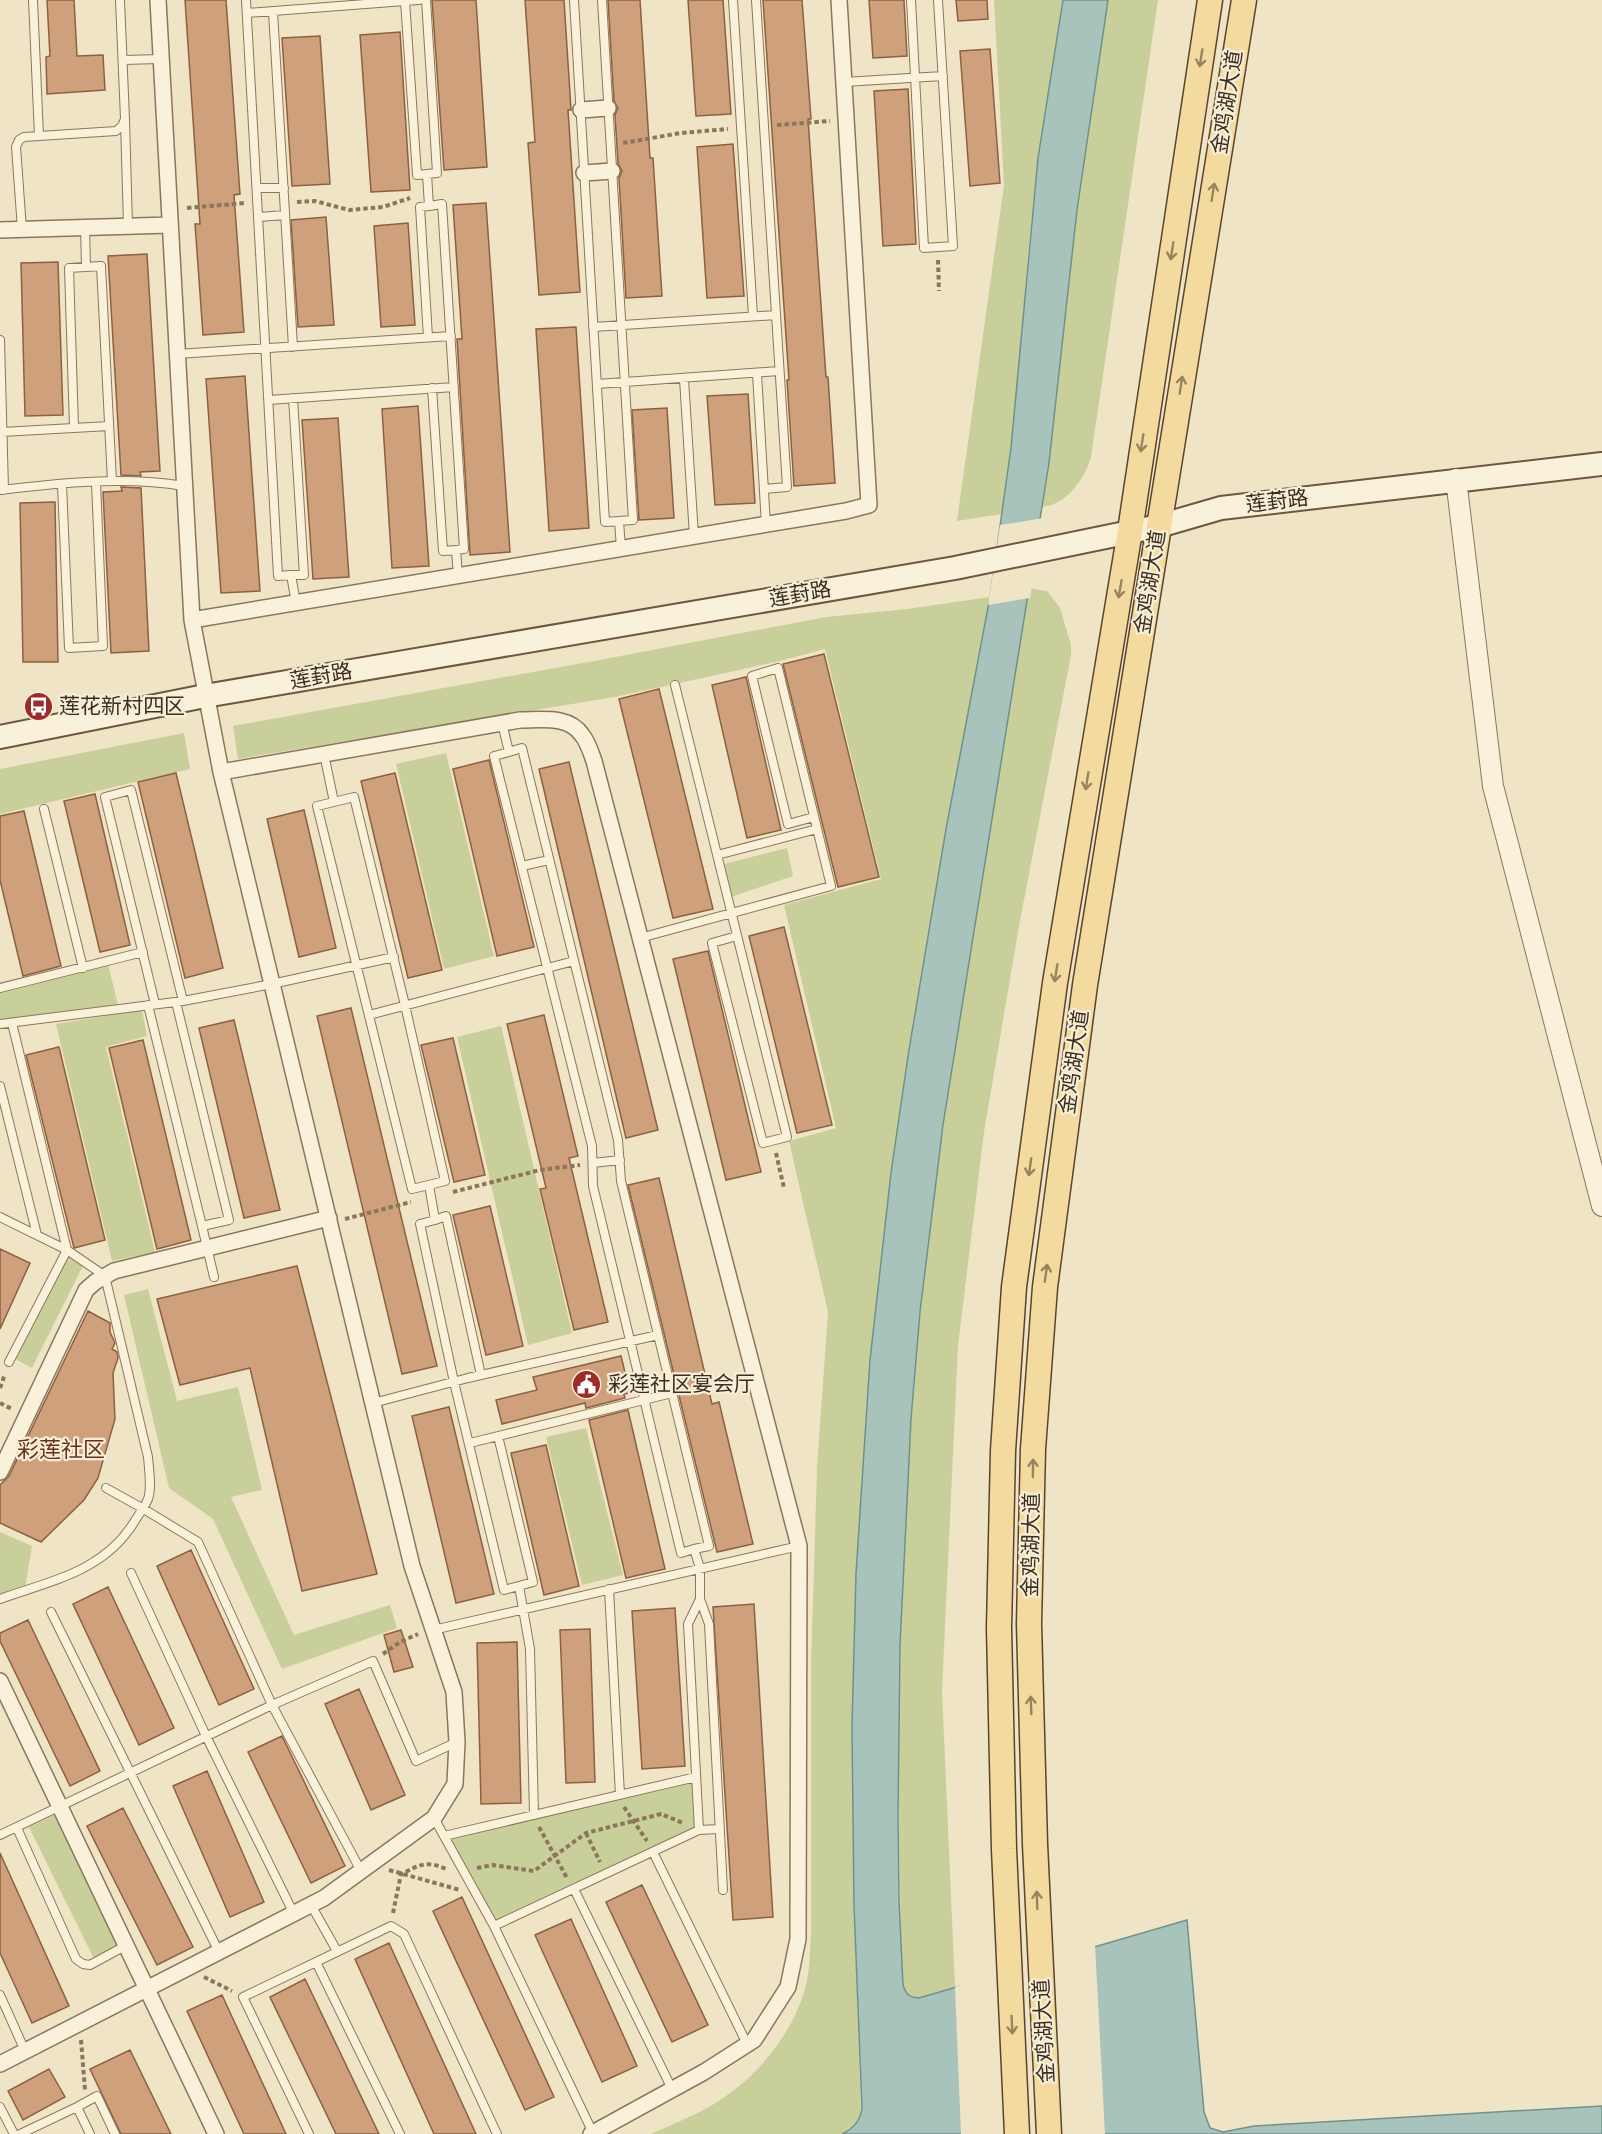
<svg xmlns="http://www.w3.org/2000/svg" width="1602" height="2134" font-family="'Noto Serif','Noto Sans SC',serif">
	<rect width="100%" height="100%" fill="#f0e4c7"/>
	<path fill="#c8cf9a" d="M994 0H1063L1038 158 1028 253 1016 409 1002 514 957 521 1004 185Z
		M1108 0H1158L1091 457C1085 479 1066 505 1042 507L1049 463 1077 210Z
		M1029 588 1047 591 1060 608 1071 645V655L1019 926 984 1132 958 1346 942 1691 955 1987 919 1998 906 1994 903 1985C896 1822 898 1660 907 1498 911 1415 917 1333 927 1251 952 1029 993 809 1029 588Z
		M990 597 946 829 908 1056 891 1173 870 1360 856 1574 852 1726 854 1905 861 2114 854 2127 842 2134H651C670 2125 691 2117 709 2107 756 2080 799 2029 808 1975 810 1961 810 1947 811 1934V1665L814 1567 817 1468 828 1312 789 1141 836 1128 784 905 881 879 825 649 776 662 615 697 238 759 233 726 594 661 826 617 907 609Z
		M184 733 190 769 0 814V769Z
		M446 753 494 956 444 969 396 764Z
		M787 848 793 876 731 897 724 864Z
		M108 964 118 1005 0 1021V991Z
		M142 1010 147 1036 106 1047 155 1252 112 1261 56 1024Z
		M501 1026 572 1333 528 1345 457 1037Z
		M66 1256 83 1266 32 1368 13 1358Z
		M148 1289 177 1401 238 1387 262 1490 231 1497 294 1635 390 1605 397 1628 282 1669 213 1519 169 1488 124 1295Z
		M586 1428 623 1575 582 1585 546 1437Z
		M0 1532 32 1546 25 1588 0 1597Z
		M694 1779 698 1831 495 1923 446 1837Z
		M57 1814 119 1946 94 1959 29 1827Z"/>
	<path fill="#a8c3bc" stroke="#6e928a" stroke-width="1.5" d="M1063 0H1108L1077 210 1049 463 943 1125 920 1312 911 1419 900 1646 898 1815 899 1900 903 1985C906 1994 908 1997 919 1998L1187 1920 1204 2112 1210 2128 1223 2132 1254 2126 1602 2106V2134H842C853 2129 860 2121 862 2109L854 1905 852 1726 856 1574 870 1360 891 1173 908 1056 946 829 990 597 1011 448 1038 158Z"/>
	<path fill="#f0e4c7" d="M1044 518 1030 598 988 605 1000 525Z
		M1095 1944 1105 2134H961L955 1987 1001 1971Z"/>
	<path fill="#cfa07c" stroke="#8c6040" stroke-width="1.5" d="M47 0H74L77 56 103 55 105 90 47 94 46 57 50 56Z
		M185 0H226L240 194 234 195 244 332 203 335 195 224H200Z
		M432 0H476L487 167 444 170Z
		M525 0H564L571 110H568L580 292 539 295 528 143 535 142Z
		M608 0H640L650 158H653L662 296 626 298 619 178 622 171 618 163 615 115 618 108 614 101Z
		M688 0H723L731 114 696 116Z
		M763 0H802L811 119H808L826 377H828L835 483 794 486 787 380H789Z
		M869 0H904L907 56 873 58Z
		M956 0H987L988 19 958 21Z
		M400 32 410 190 371 192 360 35Z
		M320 36 330 184 292 186 282 38Z
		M990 49 1000 183 970 186 960 51Z
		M908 89 916 244 883 246 874 91Z
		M733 144 744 296 707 298 697 147Z
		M486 203 510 552 470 555 457 339H462L453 205Z
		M326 217 334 325 298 327 291 220Z
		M408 223 415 325 381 327 374 226Z
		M147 254 160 471 140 472 141 476 121 475 108 256Z
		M58 262 63 415 25 416 21 263Z
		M576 327 589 528 549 531 536 329Z
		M245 376 260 591 221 593 206 379Z
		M748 394 755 503 715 505 707 396Z
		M418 406 429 566 392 568 382 409Z
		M667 408 674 518 639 520 632 410Z
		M338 418 349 577 313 579 302 420Z
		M121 487 141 488 149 651 111 653 103 492 122 491Z
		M55 502 58 662H23L20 503Z
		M824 654 879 877 838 887 783 664Z
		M746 677 781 830 747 838 712 685Z
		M659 689 713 909 673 918 619 699Z
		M489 760 534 947 497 956 453 769Z
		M569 762 658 1130 626 1138 539 769Z
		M176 773 223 968 185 978 138 782Z
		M395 773 442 970 408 978 361 781Z
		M95 794 130 945 100 952 64 801Z
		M304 810 336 948 299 957 267 819Z
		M24 811 61 966 23 976 0 880V816Z
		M784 927 832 1125 797 1133 749 936Z
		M708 951 761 1172 726 1180 673 959Z
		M351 1008 437 1366 402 1374 317 1016Z
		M544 1015 578 1156 569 1158 608 1322 574 1330 540 1189 546 1188 507 1024Z
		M234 1020 280 1210 244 1218 199 1028Z
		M453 1038 485 1175 454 1182 421 1045Z
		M143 1040 191 1240 157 1249 109 1048Z
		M59 1047 105 1240 74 1248 26 1055Z
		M659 1178 712 1404 719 1402 753 1544 717 1552 628 1185Z
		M490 1206 523 1346 486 1355 453 1215Z
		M0 1249 30 1263 0 1329Z
		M297 1266 377 1574 302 1591 250 1368 180 1385 157 1299Z
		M88 1311 110 1323V1332L115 1343 112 1349 117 1352 118 1358 113 1373 115 1419 98 1478 84 1500 41 1542 0 1523V1485L9 1476Z
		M621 1356 630 1393 624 1394 625 1398 586 1408 585 1403 502 1424 496 1400 537 1390 533 1377Z
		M449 1407 494 1594 456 1603 412 1416Z
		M628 1410 665 1569 626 1578 589 1420Z
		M546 1445 579 1586 544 1595 511 1453Z
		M191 1550 254 1689 219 1705 157 1566Z
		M108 1587 174 1728 139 1745 73 1604Z
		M754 1604 773 1917 733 1920 713 1607Z
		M675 1608 685 1766 642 1769 632 1611Z
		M28 1620 100 1771 70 1786 0 1641V1633Z
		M590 1629 595 1782 566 1783 560 1630Z
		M401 1630 413 1667 394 1672 384 1635Z
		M517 1642 521 1803 481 1804 477 1643Z
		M359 1689 405 1795 371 1810 325 1704Z
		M282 1736 345 1866 311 1883 248 1752Z
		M207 1771 264 1902 230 1917 173 1786Z
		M123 1808 193 1947 157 1965 87 1826Z
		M0 1853 69 2006 32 2023 0 1953Z
		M642 1885 708 2025 672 2042 606 1902Z
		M462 1897 554 2097 525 2110 433 1911Z
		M571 1919 637 2066 602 2082 535 1935Z
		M389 1943 476 2134H434L355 1959Z
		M305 1979 379 2134H336L270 1997Z
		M222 1995 286 2134H244L187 2011Z
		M130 2050 171 2134H121L90 2069Z
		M49 2069 65 2097 23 2120 8 2091Z"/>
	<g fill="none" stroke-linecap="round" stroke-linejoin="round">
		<defs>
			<path id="service" d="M246 0 278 576 291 575 296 603
				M419 0 405 1 417 175 437 173 426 0
				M574 0 605 522 633 520 602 0
				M733 0 753 316
				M756 0 787 487 764 489
				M911 0 924 248 953 246 938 0
				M273 12 293 347
				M247 13 405 1
				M123 60 160 59
				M844 82 943 76
				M125 120 128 226
				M39 136 116 131 122 126 125 119 120 0
				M427 174 429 206 442 204 464 549 456 550 458 576
				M257 188H284
				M259 217 285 215
				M85 227 86 267
				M22 229 16 147 19 140 24 137 39 136 33 0
				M593 327 776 315
				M428 337 420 207 429 206
				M0 340 4 490
				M177 354 451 336
				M757 374 766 525
				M684 379 694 536
				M597 384 779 371
				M432 388 443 551 456 550
				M269 400 454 387
				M74 428 69 268 101 266 112 481
				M2 432 109 426
				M62 485 69 648 103 646 96 483
				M0 490C60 483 124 476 184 486
				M619 521 621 548
				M291 575H304L293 398
				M675 685 787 1137 763 1143 712 943 737 936
				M502 723 509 752 494 756 592 1146 593 1186 681 1553 694 1549
				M509 752 522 748 618 1140 621 1181 709 1546 694 1549 700 1568V1599
				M324 754 334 802 354 797 405 1005 445 1181 412 1189 317 806 334 802
				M44 809 83 968
				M717 855 817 829
				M522 866 549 860
				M640 938 831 886 778 668 752 676 788 824 814 817
				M0 988 143 952
				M176 1002 229 1220 202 1226 214 1277
				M155 1004 105 797 131 790 183 1001
				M148 1005 202 1226
				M369 1015 574 961
				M0 1024 183 1001 272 984 394 957
				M0 1086 37 1235
				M593 1163 620 1160
				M429 1185 435 1220 446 1216 481 1375
				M0 1217 67 1250 9 1362
				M435 1220 420 1224 454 1382 504 1590 519 1586 530 1649 534 1815
				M373 1403 468 1378 658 1335
				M498 1436 533 1582 519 1586
				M470 1443 672 1393
				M106 1488 142 1508 198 1542 272 1705 373 1661 416 1761 457 1742
				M131 1573 206 1736 294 1914
				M609 1589 620 1795
				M0 1599C53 1580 106 1571 136 1519 140 1513 145 1506 148 1499 152 1487 149 1470 148 1457L105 1276 67 1250 12 1023
				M51 1612 219 1952
				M433 1630 799 1546
				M434 1818 494 1926 699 1830
				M17 1828 76 1959 83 1964 90 1965 125 1946
				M720 1829 699 1830 688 1624 700 1599 709 1624 723 1890
				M0 1835 272 1705 361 1871
				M444 1836 696 1777
				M653 1852 747 2044
				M574 1889 672 2089
				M311 1905 337 1951
				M494 1926 593 2133
				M316 1962 400 2134
				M0 1995 25 2051
				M0 2107 14 2134
				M20 2134 77 2107
				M90 2134 77 2107 97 2096 115 2134
				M309 2134 243 1997 391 1926 404 1934 497 2134"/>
			<path id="minor" d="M158 0 192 620
				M581 110 608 108
				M584 173 612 171
				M0 230 170 225
				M0 1472 86 1290 95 1282 114 1271 329 1218
				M0 1681 216 2134
				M0 2064 324 1898 434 1818 455 1784 457 1742 454 1692 412 1566 221 772
				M591 2134 704 2072 754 2040 788 1987 798 1939 799 1546 594 761C591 753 588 742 582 735 569 715 541 720 520 720L221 772 192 620 846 511 869 505 839 0"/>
			<path id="tertiary" d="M1456 479 1493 786 1602 1206"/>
			<path id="secondary" d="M0 737 205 696 955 568 1159 526 1221 508 1602 464"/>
			<path id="primary" d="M1017 2134 1004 1849 999 1628 1003 1451 1014 1287 1055 983 1130 531 1210 0
				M1049 2134 1035 1844 1029 1624 1033 1449 1045 1287 1085 985 1244 0"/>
		</defs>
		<use href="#service" stroke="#8c765b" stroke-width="10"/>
		<use href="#minor" stroke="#8c765b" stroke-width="18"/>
		<use href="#tertiary" stroke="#8c765b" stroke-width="22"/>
		<use href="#secondary" stroke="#6e573e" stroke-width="26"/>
		<use href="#primary" stroke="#5a442f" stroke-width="27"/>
		<path stroke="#8c765b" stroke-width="4" stroke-dasharray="4.5 3" stroke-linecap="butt" d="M777 125 830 121
			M623 143 681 133 728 129
			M297 202 315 201 349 210 383 207 410 198
			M187 208 245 203
			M938 260 939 291
			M776 1153 784 1188
			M453 1192 540 1170 580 1165
			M345 1219 411 1202
			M0 1388 5 1374
			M0 1403 12 1409
			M383 1654 400 1642 418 1634
			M624 1807 647 1841
			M539 1827 567 1878
			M586 1833 600 1862
			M477 1868 493 1865 534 1871 586 1833 661 1814 683 1823
			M389 1870 460 1890
			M393 1913 401 1874C420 1865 426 1860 446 1869
			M204 1977 232 1991
			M81 2040 85 2090"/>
		<use href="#service" stroke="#faf1db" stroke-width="8"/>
		<use href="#minor" stroke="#faf1db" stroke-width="15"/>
		<use href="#tertiary" stroke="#faf1db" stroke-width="20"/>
		<use href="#secondary" stroke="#faf1db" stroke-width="22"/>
		<use href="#primary" stroke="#f3da9e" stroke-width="24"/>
	</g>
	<defs><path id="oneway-shaft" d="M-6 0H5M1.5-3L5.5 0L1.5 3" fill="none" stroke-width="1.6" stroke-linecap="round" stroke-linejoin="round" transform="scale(1.5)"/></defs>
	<g stroke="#98845e">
		<use href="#oneway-shaft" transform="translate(1201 58) rotate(99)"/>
		<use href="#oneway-shaft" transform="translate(1213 192) rotate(-81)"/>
		<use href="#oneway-shaft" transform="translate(1172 251) rotate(99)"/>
		<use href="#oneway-shaft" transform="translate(1181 385) rotate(-81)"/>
		<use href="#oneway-shaft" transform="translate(1142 443) rotate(99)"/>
		<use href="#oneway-shaft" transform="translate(1120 589) rotate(100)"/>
		<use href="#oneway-shaft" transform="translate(1087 781) rotate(99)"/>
		<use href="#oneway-shaft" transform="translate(1056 973) rotate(99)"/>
		<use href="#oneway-shaft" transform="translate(1030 1167) rotate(98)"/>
		<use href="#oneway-shaft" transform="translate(1046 1273) rotate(-82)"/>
		<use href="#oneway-shaft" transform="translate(1033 1468) rotate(-89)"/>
		<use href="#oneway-shaft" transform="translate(1031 1705) rotate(-92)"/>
		<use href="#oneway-shaft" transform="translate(1037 1900) rotate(-92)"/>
		<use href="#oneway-shaft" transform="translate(1012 2025) rotate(87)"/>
	</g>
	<defs>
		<symbol id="bus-disc" viewBox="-11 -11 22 22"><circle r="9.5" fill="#9d2b29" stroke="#f7eed7"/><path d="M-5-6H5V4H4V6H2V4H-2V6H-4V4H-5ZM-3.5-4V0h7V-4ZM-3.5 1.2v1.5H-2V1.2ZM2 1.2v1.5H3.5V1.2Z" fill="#fff"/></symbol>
		<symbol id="civic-disc" viewBox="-11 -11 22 22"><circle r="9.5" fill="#9d2b29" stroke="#f7eed7"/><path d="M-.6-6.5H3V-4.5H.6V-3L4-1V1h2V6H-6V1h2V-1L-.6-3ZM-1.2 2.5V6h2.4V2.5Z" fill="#fff"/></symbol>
	</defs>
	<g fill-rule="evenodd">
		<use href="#bus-disc" x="22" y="690" width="33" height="33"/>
		<use href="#civic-disc" x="570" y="1368" width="33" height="33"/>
	</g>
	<g text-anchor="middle" stroke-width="4.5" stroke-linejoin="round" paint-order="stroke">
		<g font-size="21" fill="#3c2e1f" stroke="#f7eed7">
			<text transform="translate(1227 102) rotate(-81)" y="7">金鸡湖大道</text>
			<text transform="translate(1277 501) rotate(-7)" y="7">莲葑路</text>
			<text transform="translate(1150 582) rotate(-81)" y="7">金鸡湖大道</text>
			<text transform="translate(800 594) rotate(-10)" y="7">莲葑路</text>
			<text transform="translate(321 676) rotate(-10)" y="7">莲葑路</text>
			<text transform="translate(1074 1062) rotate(-82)" y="7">金鸡湖大道</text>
			<text transform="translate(1031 1545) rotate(-89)" y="7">金鸡湖大道</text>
			<text transform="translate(1044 2031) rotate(-93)" y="7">金鸡湖大道</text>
		</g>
		<g font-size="21" fill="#3c2e1f" stroke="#f7eed7" text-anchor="start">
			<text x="59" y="713">莲花新村四区</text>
			<text x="608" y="1391">彩莲社区宴会厅</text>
		</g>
		<g font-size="22" fill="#6a2f1d" stroke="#f7eed7">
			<text x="61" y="1457">彩莲社区</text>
		</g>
	</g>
</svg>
